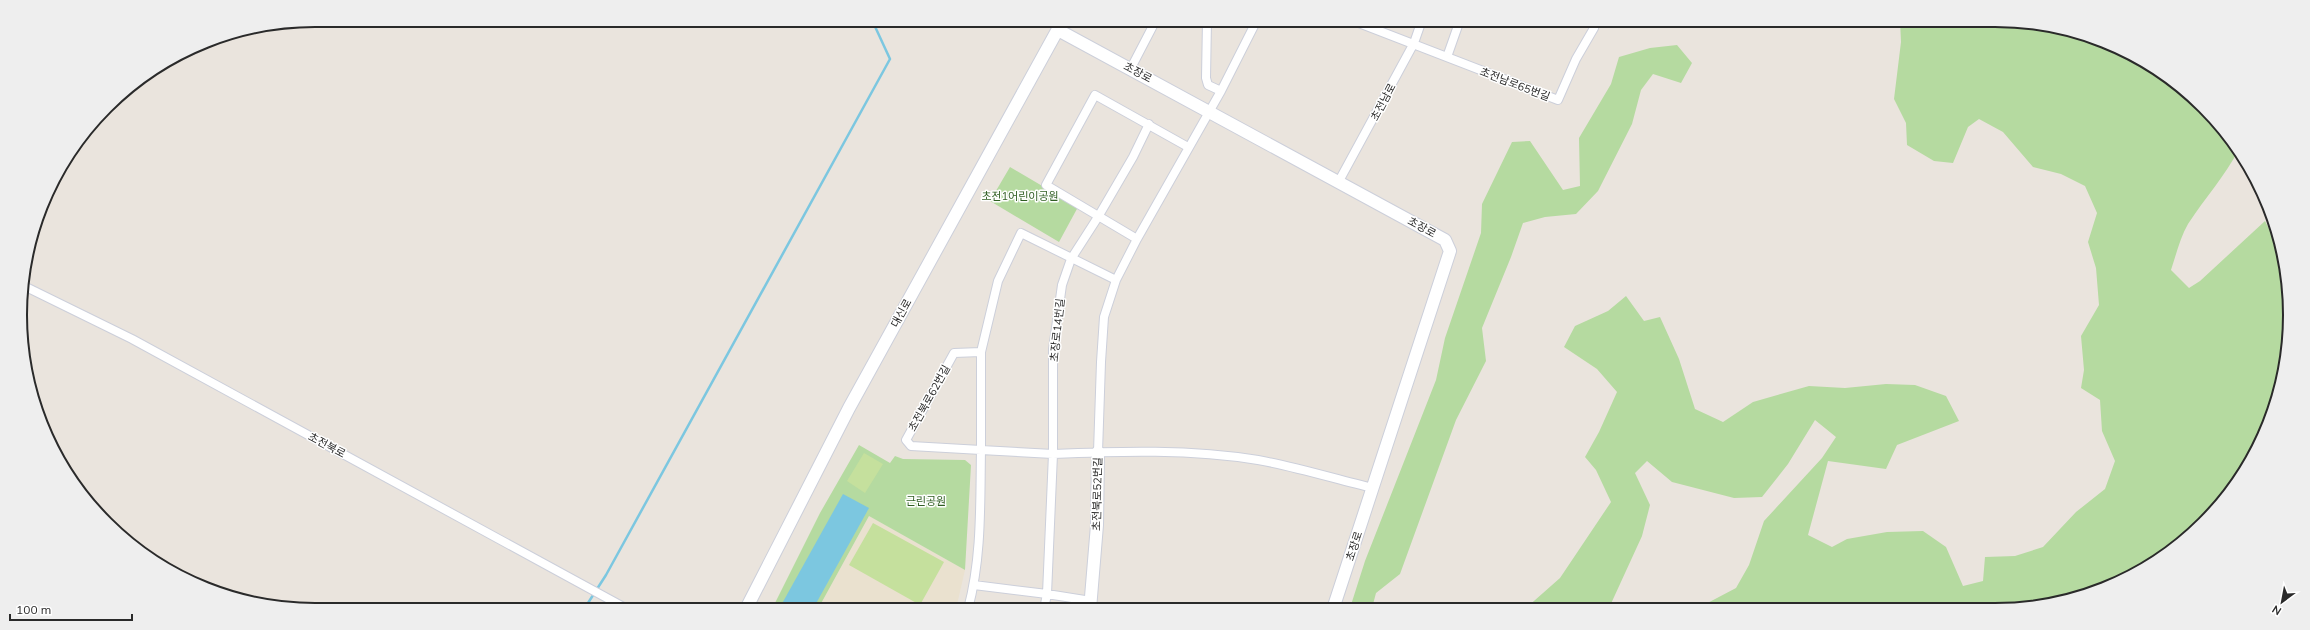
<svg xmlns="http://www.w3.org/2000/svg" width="2310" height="630" font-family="Mulish,'Noto Sans KR',sans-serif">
	<rect width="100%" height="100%" fill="#eae4dd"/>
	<path fill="#eae1cf" d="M869 516 965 570 956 609H818Z"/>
	<path fill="#b5daa0" d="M1900 20C1950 20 2001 17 2051 26 2102 34 2170 70 2204 107 2216 120 2227 135 2239 149 2225 176 2205 198 2188 224 2180 238 2176 255 2171 270L2189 288 2200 281 2265 221 2284 258 2290 315 2284 372 2251 462 2190 537 2125 580 2033 608H1698L1736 588 1749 565 1764 521 1822 458 1836 437 1815 420 1788 464 1762 497 1734 498 1672 482 1647 461 1635 473 1650 505 1642 536 1609 608H1526L1560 578 1611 502 1596 470 1585 457 1599 432 1617 392 1597 369 1564 347 1575 326 1608 311 1626 296 1644 321 1660 317 1679 359 1695 409 1723 422 1753 402 1809 386 1845 388 1886 384 1915 385 1946 396 1959 421 1897 445 1886 469 1828 461 1808 535 1832 547 1847 539 1887 532 1923 531 1946 547 1963 586 1983 581 1985 557 2015 556 2043 547 2076 512 2105 489 2115 461 2102 431 2100 400 2081 388 2084 370 2081 336 2099 305 2096 268 2088 242 2097 213 2085 186 2061 174 2033 167 2003 132 1979 119 1968 127 1953 163 1934 161 1907 145 1906 123 1894 99 1901 42Z
		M1677 45 1692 63 1681 83 1653 74 1641 90 1632 124 1598 191 1576 214 1545 217 1523 223 1511 257 1482 328 1486 361 1456 420 1400 574 1376 593 1372 608H1350L1365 561 1436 380 1445 338 1481 233 1482 204 1512 142 1530 141 1563 190 1580 186 1579 138 1611 84 1619 57 1650 48Z
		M1010 167 1078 207 1059 242 990 201Z
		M859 445 890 463 895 456 903 459 965 460 971 465 965 570 869 516 818 609H772L820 513Z"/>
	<path fill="#c5e09d" d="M864 453 883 464 865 493 847 481Z
		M873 523 944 562 920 605 849 565Z"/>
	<path fill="#7cc7e0" d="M843 494 869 508 813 609H779Z"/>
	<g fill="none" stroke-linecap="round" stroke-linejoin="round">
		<path stroke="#7cc7e0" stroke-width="2.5" d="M577 610 588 603 606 575 890 59 872 20"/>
		<defs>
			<path id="street" d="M1207 20 1206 78 1208 85 1221 91
				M1351 20 1558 100 1576 59 1594 28 1596 20
				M1447 57 1460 20
				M1131 68 1156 20
				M1339 181 1414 43 1422 20
				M1137 239 1046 185 1095 95 1188 147
				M22 285 132 339 629 610
				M981 352V450L911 446 906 440 954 353Z
				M981 352 998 281 1021 233 1116 280
				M1098 452 1101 362 1104 317 1116 280 1137 239 1221 91 1257 20
				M974 585 1047 594 1044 609
				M1091 601 1047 594 1053 454C1120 451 1191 449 1258 460 1297 467 1335 479 1373 488
				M968 609C982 557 980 504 981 450L1053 454V349L1062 285 1071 259 1098 217 1133 157 1149 124"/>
			<path id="secondary" d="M1058 30 1445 240 1450 251 1333 609
				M746 609 849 408 1063 20
				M1090 609 1097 525 1098 452"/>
		</defs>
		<use href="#street" stroke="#cccfda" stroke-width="10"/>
		<use href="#secondary" stroke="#cccfda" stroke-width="14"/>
		<use href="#street" stroke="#fff" stroke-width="8"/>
		<use href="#secondary" stroke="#fff" stroke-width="12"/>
	</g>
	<g text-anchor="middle" stroke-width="3" stroke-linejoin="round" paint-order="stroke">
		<g font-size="11" fill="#2a2a2a" stroke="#fff">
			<text transform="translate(1138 72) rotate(28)" y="4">초장로</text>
			<text transform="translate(1515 84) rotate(21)" y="4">초전남로65번길</text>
			<text transform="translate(1383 102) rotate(-62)" y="4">초전남로</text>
			<text transform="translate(1422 227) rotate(29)" y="4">초장로</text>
			<text transform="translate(901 313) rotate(-61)" y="4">대신로</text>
			<text transform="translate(1057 330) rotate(-84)" y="4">초장로14번길</text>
			<text transform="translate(929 398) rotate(-61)" y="4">초전북로62번길</text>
			<text transform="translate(327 445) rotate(28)" y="4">초전북로</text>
			<text transform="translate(1097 494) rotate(-89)" y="4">초전북로52번길</text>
			<text transform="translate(1354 546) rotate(-72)" y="4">초장로</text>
		</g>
		<g font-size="11" fill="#2f5e22" stroke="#fff">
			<text x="1020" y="200">초전1어린이공원</text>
			<text x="926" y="505">근린공원</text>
		</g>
	</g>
	<path d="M0 0H2310V630H0ZM315 27H1995A288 288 0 0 1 2283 315V315A288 288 0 0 1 1995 603H315A288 288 0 0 1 27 315V315A288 288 0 0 1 315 27Z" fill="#eee" fill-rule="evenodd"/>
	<path fill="none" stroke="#2a2a2a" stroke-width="2" d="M315 27H1995A288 288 0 0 1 2283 315V315A288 288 0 0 1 1995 603H315A288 288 0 0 1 27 315V315A288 288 0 0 1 315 27Z"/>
	<g transform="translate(2282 602) rotate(212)" stroke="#ffffff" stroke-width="3" paint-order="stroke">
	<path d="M0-3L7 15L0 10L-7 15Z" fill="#2a2a2a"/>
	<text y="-6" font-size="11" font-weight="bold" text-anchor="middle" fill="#2a2a2a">N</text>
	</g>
	<path d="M10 614v6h122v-6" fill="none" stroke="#2a2a2a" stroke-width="2"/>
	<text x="16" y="614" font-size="12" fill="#2a2a2a" stroke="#ffffff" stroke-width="3" paint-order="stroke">100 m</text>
</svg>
